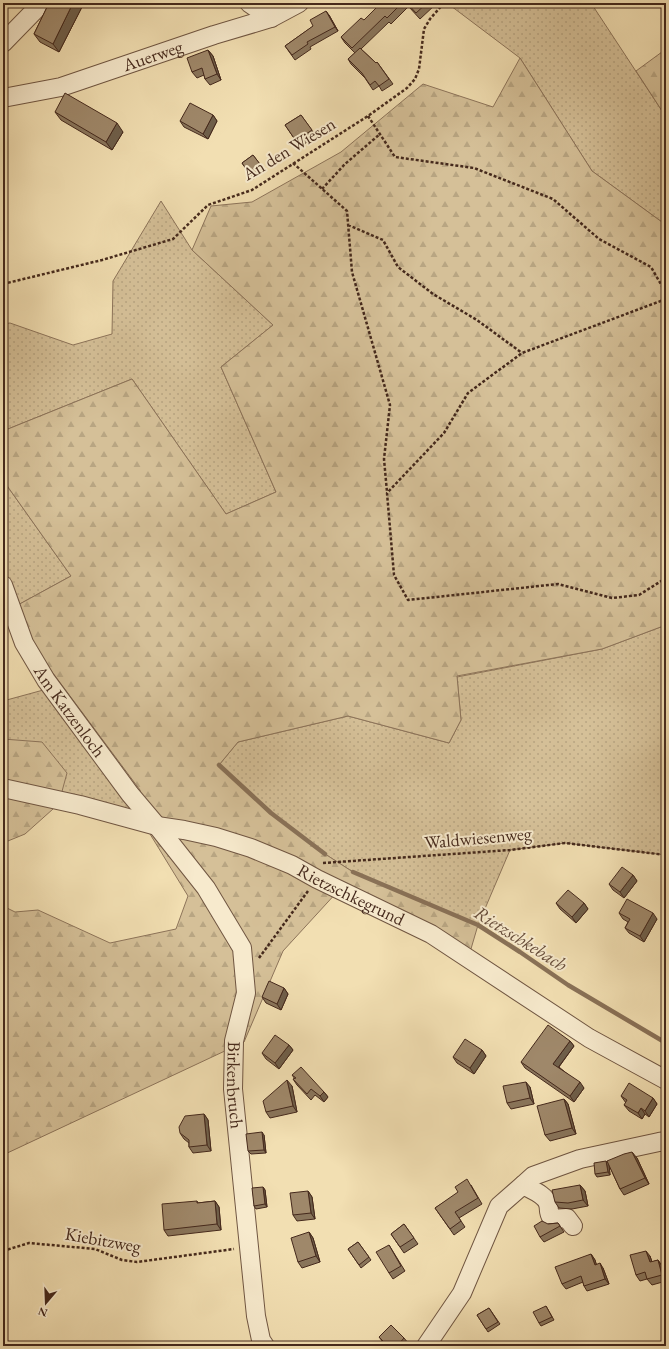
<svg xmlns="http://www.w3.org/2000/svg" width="669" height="1349" font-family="'EB Garamond',serif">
	<defs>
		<pattern id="grass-dots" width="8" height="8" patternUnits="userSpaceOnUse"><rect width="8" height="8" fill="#d5c098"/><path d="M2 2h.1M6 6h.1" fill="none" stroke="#b8a582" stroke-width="1.8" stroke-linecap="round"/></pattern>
		<pattern id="forest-firs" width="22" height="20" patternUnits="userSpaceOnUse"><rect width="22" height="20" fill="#d5c098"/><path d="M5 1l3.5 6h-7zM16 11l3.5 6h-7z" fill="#b8a582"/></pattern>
	</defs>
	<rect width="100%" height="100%" fill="#f2dfb2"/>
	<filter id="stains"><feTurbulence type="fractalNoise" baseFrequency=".005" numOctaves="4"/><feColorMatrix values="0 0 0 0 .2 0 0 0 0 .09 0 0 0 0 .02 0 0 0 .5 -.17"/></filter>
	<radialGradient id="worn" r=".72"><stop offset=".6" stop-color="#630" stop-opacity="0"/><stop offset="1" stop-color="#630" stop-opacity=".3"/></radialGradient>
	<path fill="url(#grass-dots)" stroke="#8d745a" d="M453 3H591L666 117V225L592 171 520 58 451 6Z
		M161 201 192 250 273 325 221 367 276 492 226 514 132 379 3 431V324L10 323 73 345 112 334 113 281Z
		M3 480 71 576 16 606 3 571Z
		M666 625V855L565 843 510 850 478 925 353 872 325 854 271 813 219 765 238 742 348 716 449 743 461 720 457 677 602 649Z
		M47 689 138 816 61 795 3 739V701Z"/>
	<path fill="url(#forest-firs)" stroke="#8d745a" d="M666 49V117L636 71Z
		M520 58 592 171 666 225V625L602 649 457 676 461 720 449 743 348 716 238 742 219 765 271 813 325 854 353 872 478 925 468 959 338 891 283 951 244 1042 3 1155V906L15 912 38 910 110 943 176 929 188 896 150 834 140 790 29 641 16 606 71 576 3 480V431L132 379 226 514 276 492 221 367 273 325 192 250 211 206 252 202 341 152 423 84 493 107Z
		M3 739 42 742 67 773 61 795 53 809 25 834 3 843Z"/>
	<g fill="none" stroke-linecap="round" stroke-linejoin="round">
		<path stroke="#897157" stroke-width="4.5" d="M219 765 271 813 325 854
			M353 872 478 925 520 952 568 985 666 1043"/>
		<defs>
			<g id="minor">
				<path d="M249 3 271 18"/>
				<path d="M3 43 42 3"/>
				<path id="s1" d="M3 98 61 87 214 35 271 18 299 3"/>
				<path id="s2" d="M3 585 24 643 46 680 130 794 157 826 206 888 242 948 246 993 234 1041 233 1089 256 1316 261 1340 265 1346"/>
				<path id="s3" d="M3 788 80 805 157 826 184 830 216 837 251 848 292 865 317 879 431 934 589 1038 666 1080"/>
				<path d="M523 1185C531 1190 545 1194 548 1204 550 1210 547 1211 552 1219L567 1218 573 1226"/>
				<path d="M426 1346 462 1293 499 1206 523 1185 533 1176 580 1159 659 1142 666 1141"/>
			</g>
		</defs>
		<use href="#minor" stroke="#705642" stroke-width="20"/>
		<path stroke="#45291c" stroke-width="2.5" stroke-dasharray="3 2" stroke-linecap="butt" d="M368 116 395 157 474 168 553 199 599 239 651 267 666 293
			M293 163 347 211 352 272 390 405 384 459 387 492
			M322 189 345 164 380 134
			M348 225 383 240 398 267 433 294 477 320 522 353
			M3 284 102 260 173 239 208 205 252 190 368 116 407 88 415 79 419 69 424 29 430 19 444 3
			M666 299 522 353 468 393 444 433 387 493 394 575 408 600 558 584 612 598 639 595 666 578
			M323 863 510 850 565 843 666 855
			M259 958 308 891
			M3 1251 29 1243 95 1249 122 1260 137 1262 234 1249"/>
		<use href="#minor" stroke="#f7eacd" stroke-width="18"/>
	</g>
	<path fill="#89755b" stroke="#45291c" d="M49 3H84L59 52 40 42 34 34Z
		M381 3H403L407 8 391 24 389 22 361 49 376 63 377 62 393 84 382 91 379 86 373 90 365 78 351 64 348 59 355 53 345 43 341 37 364 20Z
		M406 3H434L435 5 420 19 409 7Z
		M329 15 338 31 310 47 311 49 295 60 285 46Z
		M208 50 213 56 221 80 210 85 205 79 204 75 197 78 192 72Z
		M55 112 123 132 112 150 61 120Z
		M213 115 217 121 208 139 184 127 180 121Z
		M301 115 316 136 300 147 285 125Z
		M253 155 265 171 253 179 242 163Z
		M633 875 637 881 624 898 613 890 609 884Z
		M556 903H584L588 909 576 923 560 909Z
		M619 913 657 919 644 942 629 933 625 928 628 922 623 919Z
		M284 988 288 994 281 1010 266 1003 262 997Z
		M570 1041 574 1046 559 1067 584 1088 574 1102 525 1068 521 1062Z
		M289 1045 293 1050 279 1069 266 1059 262 1053Z
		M482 1050 486 1056 474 1074 457 1063 453 1057Z
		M292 1075 324 1092 328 1097 324 1102 315 1095 311 1100 297 1085 293 1079H295Z
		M292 1086 297 1112 270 1118 266 1112Z
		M530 1087 534 1104 511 1109 507 1103Z
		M621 1096 653 1098 657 1104 649 1117 645 1114 642 1119 629 1111 624 1105 626 1103Z
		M564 1099 568 1104 576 1134 550 1141 545 1135Z
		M204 1114 208 1120 211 1151 193 1153 189 1147V1143L184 1139 180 1133Z
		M264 1135 266 1153 251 1154 248 1151Z
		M637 1158 649 1184 624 1195 620 1189 609 1165 610 1175 597 1177 595 1174 607 1162Z
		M471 1185 482 1204 459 1218 465 1227 454 1235 435 1208Z
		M580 1185 585 1191 588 1206 572 1209 559 1208 555 1202Z
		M263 1187 265 1190 267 1207 256 1209 254 1206Z
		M308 1191 312 1197 315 1219 297 1221 293 1215Z
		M197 1201 198 1203 215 1201 219 1207 221 1230 168 1236 164 1230Z
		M558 1223 564 1232 544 1242 540 1237 548 1224Z
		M404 1224 418 1244 404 1253 391 1234Z
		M309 1232 313 1238 320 1262 302 1268 298 1262Z
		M358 1242 371 1260 361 1268 348 1249Z
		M389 1245 405 1271 393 1279 389 1273Z
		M591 1254 595 1260 596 1264 603 1268 609 1284 587 1291 584 1286 583 1282 566 1289 562 1284Z
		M650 1256 652 1262 658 1260 662 1266 666 1281 652 1285 647 1279 640 1281 636 1275Z
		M546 1306 554 1320 541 1326 539 1323Z
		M489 1308 500 1324 488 1332 477 1315Z
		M379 1337 404 1338 409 1344 406 1346H386Z"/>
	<path fill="#6f5f4a" stroke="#45291c" d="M73 3H84L59 52 53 44Z
		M326 11 329 15 338 31 335 27Z
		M208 50 213 56 221 80 217 74Z
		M213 115 217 121 208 139 203 134Z
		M117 123 123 132 112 150 106 142Z
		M633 875 637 881 624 898 620 892Z
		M584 903 588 909 576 923 572 917Z
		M653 913 657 919 644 942 640 936Z
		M284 988 288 994 281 1010 277 1004Z
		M570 1041 574 1046 557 1069 553 1064Z
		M289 1045 293 1050 279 1069 275 1063Z
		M482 1050 486 1056 474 1074 470 1068Z
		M287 1080 292 1086 297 1112 293 1106Z
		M526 1082 530 1087 534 1104 530 1098Z
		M580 1082 584 1088 574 1102 570 1096Z
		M324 1092 328 1097 324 1102 320 1096Z
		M653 1098 657 1104 649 1117 645 1111Z
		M564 1099 568 1104 576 1134 572 1128Z
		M641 1108 645 1114 642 1119 638 1113Z
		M204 1114 208 1120 211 1151 207 1145Z
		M262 1132 264 1135 266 1153 264 1150Z
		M632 1152 637 1158 649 1184 645 1178Z
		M606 1161 609 1164 610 1175 608 1172Z
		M580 1185 585 1191 588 1206 583 1200Z
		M263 1187 265 1190 267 1207 265 1204Z
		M308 1191 312 1197 315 1219 311 1213Z
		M215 1201 219 1207 221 1230 217 1224Z
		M309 1232 313 1238 320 1262 316 1256Z
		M646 1251 650 1256 654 1268 650 1262Z
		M591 1254 595 1260 598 1270 595 1265Z
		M658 1260 662 1266 666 1280 662 1275Z
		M600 1263 603 1268 609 1284 605 1279Z"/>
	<path fill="#9f886a" stroke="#45291c" d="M49 3H73L53 44 34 34Z
		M381 3H402L387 18 385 16 352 48 341 37 361 18 364 20Z
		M407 3H427L416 13Z
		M326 11 335 27 307 42 308 44 292 55 285 46 313 26 310 20Z
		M360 48 376 63 377 62 389 79 379 86 375 81 370 85 362 73 348 59Z
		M208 50 217 74 205 79 202 68 192 72 187 58Z
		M65 93 117 123 106 142 55 112Z
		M190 103 213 115 203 134 180 121Z
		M301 115 312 130 296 141 285 125Z
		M253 155 263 168 251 176 242 163Z
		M622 867 633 875 620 892 609 884Z
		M568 890 584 903 572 917 556 903Z
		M627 899 653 913 640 936 625 928 630 919 619 913Z
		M269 981 284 988 277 1004 262 997Z
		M548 1025 570 1041 553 1064 580 1082 570 1096 521 1062Z
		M275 1035 289 1045 275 1063 262 1053Z
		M465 1039 482 1050 470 1068 453 1057Z
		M301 1067 324 1092 320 1096 311 1089 307 1094 293 1079 296 1078 292 1075Z
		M287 1080 293 1106 266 1112 263 1101Z
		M526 1082 530 1098 507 1103 503 1086Z
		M629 1083 653 1098 645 1111 641 1108 638 1113 624 1105 627 1100 621 1096Z
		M564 1099 572 1128 545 1135 537 1106Z
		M204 1114 207 1145 189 1147V1140L180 1133 179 1127 185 1116Z
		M262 1132 264 1150 248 1151 246 1134Z
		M632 1152 645 1178 620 1189 607 1161 624 1154Z
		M606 1161 608 1172 595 1174 594 1163Z
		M467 1179 478 1198 455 1212 461 1221 450 1229 435 1208 458 1192 455 1187Z
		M580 1185 583 1200 568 1203 555 1202 552 1190Z
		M263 1187 265 1204 254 1206 252 1188Z
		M308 1191 311 1213 293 1215 290 1193Z
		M197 1201V1203L215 1201 217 1224 164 1230 162 1204Z
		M542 1221 548 1224 558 1223 560 1226 540 1237 534 1226Z
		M404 1224 414 1238 400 1247 391 1234Z
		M309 1232 316 1256 298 1262 291 1238Z
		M358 1242 369 1257 359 1265 348 1249Z
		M389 1245 401 1266 389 1273 376 1252Z
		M646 1251 650 1262 658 1260 662 1275 647 1279 645 1272 636 1275 630 1255Z
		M591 1254 595 1265 600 1263 605 1279 584 1286 581 1276 562 1284 555 1267Z
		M546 1306 552 1317 539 1323 533 1312Z
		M489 1308 498 1322 486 1329 477 1315Z
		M391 1325 404 1338 397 1346H388L379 1337Z"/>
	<g text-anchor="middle" stroke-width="4" stroke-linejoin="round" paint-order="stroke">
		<g font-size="18" fill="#45291c" stroke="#f7eacd">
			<text dy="6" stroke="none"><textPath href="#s1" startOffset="156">Auerweg</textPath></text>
			<text transform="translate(289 149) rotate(-31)" y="6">An den Wiesen</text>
			<text dy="6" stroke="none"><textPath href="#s2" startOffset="144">Am Katzenloch</textPath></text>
			<text transform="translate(478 838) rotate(-5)" y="6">Waldwiesenweg</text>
			<text dy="6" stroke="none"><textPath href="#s3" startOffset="366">Rietzschkegrund</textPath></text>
			<text dy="6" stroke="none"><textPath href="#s2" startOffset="576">Birkenbruch</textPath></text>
			<text transform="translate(103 1240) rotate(10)" y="6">Kiebitzweg</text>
		</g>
		<g font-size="19" font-style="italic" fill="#674d3a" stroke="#f7eacd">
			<text transform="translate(521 938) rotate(32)" y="7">Rietzschkebach</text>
		</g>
	</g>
	<rect width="669" height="1349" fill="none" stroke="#f2dfb2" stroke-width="16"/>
	<rect x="4" y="4" width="661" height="1341" fill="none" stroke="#45291c" stroke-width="2"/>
	<rect x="8" y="8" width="653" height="1333" fill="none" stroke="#45291c"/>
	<g transform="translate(46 1303) rotate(199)" stroke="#f7eacd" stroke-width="3" paint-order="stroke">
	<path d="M0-3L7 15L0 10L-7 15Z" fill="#45291c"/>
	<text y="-6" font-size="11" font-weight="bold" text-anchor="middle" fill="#45291c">N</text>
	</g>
	<rect width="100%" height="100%" filter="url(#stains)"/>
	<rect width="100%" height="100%" fill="url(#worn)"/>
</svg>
